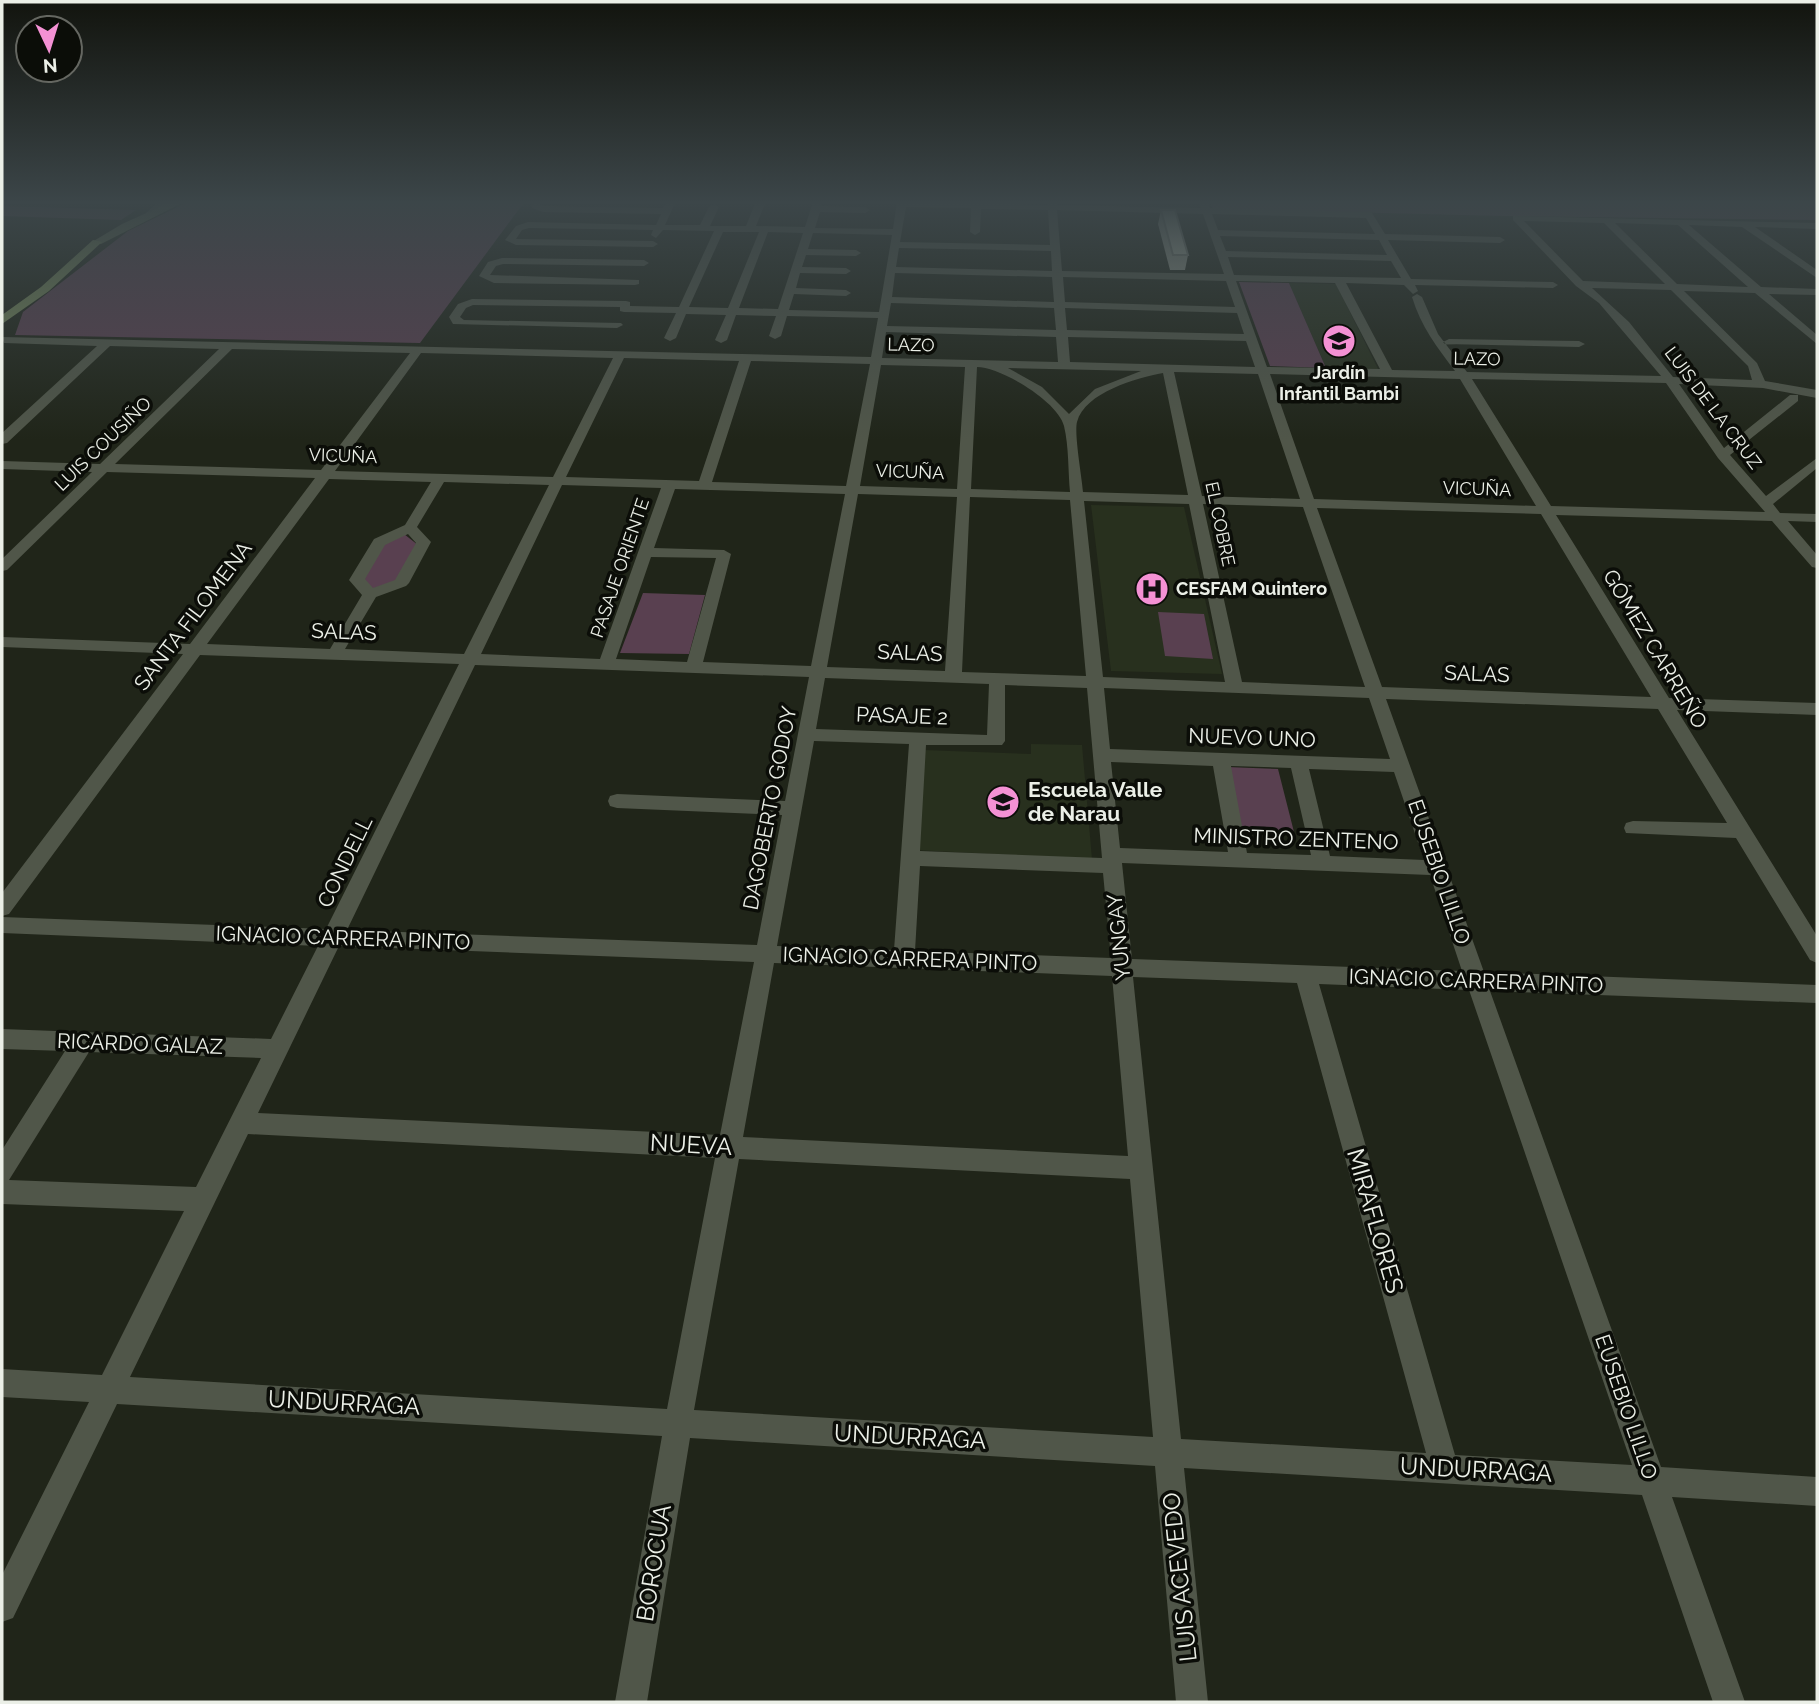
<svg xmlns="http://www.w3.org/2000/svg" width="1819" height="1704" font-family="Raleway,sans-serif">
	<rect width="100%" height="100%" fill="#202519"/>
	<path fill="#28301e" d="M1289 283 1336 284 1378 369 1326 368Z
		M1091 505 1184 507 1222 674 1111 671Z
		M1031 744 1082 745 1092 859 915 850 923 750 1031 754Z"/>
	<path fill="#594050" d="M190 201H525L420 343 15 335 23 312 128 231Z
		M1210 201H1817V220L1504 216 1213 209Z
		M2 206 136 210 121 220 2 216Z
		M1239 282 1289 283 1326 368 1270 366Z
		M404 534 418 545 397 581 372 589 363 580 384 542Z
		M643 593 705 595 689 654 620 653Z
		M1158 612 1204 614 1213 659 1165 656Z
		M1227 767 1278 769 1294 832 1239 830Z"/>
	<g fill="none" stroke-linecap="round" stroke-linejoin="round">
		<path fill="#505649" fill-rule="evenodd" d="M159 201H170L152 217H146V213Z
			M533 201H543L540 205 544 206 663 208 666 201H676L665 225H700L709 207 714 204 719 207 710 226H746L756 201H766L756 226 805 227 813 202 822 201 821 206 865 207 870 210 865 213 820 212 815 228 893 229 897 201 1048 205 1047 201H1057V205L1201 208 1198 201H1208L1210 208 1369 212 1372 213 1385 234 1500 237 1505 240 1500 243 1388 240 1411 279 1553 282 1558 285 1553 288 1415 285 1418 291 1413 294 1404 285 1346 283 1392 370 1455 371C1437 347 1421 327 1412 297L1417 294 1422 297 1438 334 1467 372 1661 376 1599 303 1576 286 1513 220V216L1817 223V229L1755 227 1817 270V278L1742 227 1689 225 1761 287 1817 289V295L1769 294 1817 335V344L1755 293 1684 291 1757 363 1765 381 1817 390V398L1763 388 1679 384 1724 448 1790 395H1798V401L1730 455 1766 496 1817 458V468L1773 504 1780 513 1817 514V522L1788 521 1817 555V568L1812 567 1772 521 1556 515 1669 698 1817 703V715L1677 710 1817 936V963L1810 960 1736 838 1626 833 1624 828 1626 823 1633 821 1727 823 1658 709 1386 699 1484 972 1817 985V1003L1490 991 1661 1467 1817 1477V1506L1672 1497 1745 1702H1713L1642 1495 1184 1468 1208 1702H1176L1155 1466 690 1438 647 1702H615L662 1436 117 1404 13 1618 2 1622V1575L89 1402 2 1397V1369L102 1375 184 1211 2 1204V1150L65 1051 2 1049V1029L271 1039 318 946 2 933V917L326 929 459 664 200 655 9 914 2 916V893L183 654 2 647V637L190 644 315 478 107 472 7 570 2 571V559L92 472 2 469V461L100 464 219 349 110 346 7 443 2 444V433L97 346 4 343 2 337 871 357 878 318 787 316 781 336 775 339 769 336 776 316 736 315 727 340 721 343 715 340 726 315 686 314 676 338 670 341 664 338 676 313 624 312 620 311V307L473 305 466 308 460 317 464 320 621 323 623 325 617 328 453 324 449 317 458 304 472 299 626 301 630 302V306L679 307 714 231 663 230 656 238 651 235 653 230 529 228 522 230 516 239 653 241 658 244 653 247 516 245 505 240 516 226 528 222 656 225 661 214 543 212 532 208ZM906 207 971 208 970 232 975 235 980 232 981 209 1048 210 1050 245 900 242ZM1057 210 1203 214 1224 274 1062 271ZM1212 214 1366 218 1375 234 1218 230ZM1524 221 1604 223 1665 284 1583 281ZM1615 223 1678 225 1748 287 1677 284ZM723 232H759L728 308 689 307ZM768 232 803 233 778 309 739 308ZM813 233 892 235 879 312 789 310 794 294 846 296 851 293 846 290 796 288 800 273 846 274 851 271 846 268 802 267 806 255 856 256 861 253 856 250 808 249ZM1220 236 1379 240 1387 255 1226 251ZM899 248 1051 251 1052 271 896 267ZM1228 257 1391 261 1401 278 1234 275ZM895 273 1052 277 1054 302 892 297ZM1063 277 1226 281 1235 307 1065 302ZM1236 281 1335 283 1380 369 1267 367ZM1592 288 1671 290 1748 366 1752 380 1673 377 1629 322ZM891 303 1054 308 1056 330 887 326ZM1065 308 1237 313 1244 334 1067 330ZM886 332 1056 337 1058 362 882 358ZM1068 337 1246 341 1255 367 1070 362ZM232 349 410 353 321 470 115 464ZM421 353 613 358 553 477 335 471ZM624 358 739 361 699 481 566 477ZM751 361 870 364 846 486 712 482ZM881 365 965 367 957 489 860 486ZM977 367C1000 367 1058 401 1064 426 1069 447 1068 471 1070 492L971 489ZM1008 368 1141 371 1095 389 1069 414 1042 387ZM1174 372 1258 374 1300 499 1202 496ZM1163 373 1188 495 1083 492C1082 478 1074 434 1077 422 1085 392 1137 378 1163 373ZM1270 374 1460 379 1536 506 1314 499ZM1472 379 1666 383 1718 458 1765 512 1551 506ZM329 479 431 482 405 525 374 539 349 580 362 595 330 649 207 644ZM444 482 549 485 464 654 345 649 376 597 406 586 409 583 431 542 417 527ZM562 485 661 488 600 659 481 654ZM675 489 845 494 811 666 703 662 731 554 724 550 654 548ZM858 494 957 497 945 671 827 667ZM970 497 1070 500 1086 676 962 672ZM1084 501 1189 504 1225 682 1103 677ZM1203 504 1303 507 1365 687 1242 682ZM1317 508 1541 514 1651 697 1382 687ZM408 534 416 543 395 580 373 588 365 579 385 545ZM651 557 716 558 687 662 616 659ZM475 665 809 677 785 801 617 794 610 796 608 801 610 806 617 808 782 815 757 945 347 930ZM825 678 989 684 987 735 816 729ZM1005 685 1087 688 1102 858 920 851 926 745H1002L1005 741ZM1104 688 1369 698 1390 759 1110 749ZM814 741 909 744 894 950 777 946ZM1111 762 1213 766 1228 852 1120 848ZM1231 766 1291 768 1311 855 1247 853ZM1309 769 1394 772 1424 860 1330 856ZM1122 863 1430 875 1462 971 1132 959ZM920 866 1103 873 1111 958 915 951ZM339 946 754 962 720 1135 258 1113ZM774 963 1112 976 1128 1156 743 1137ZM1133 977 1297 983 1426 1453 1181 1439ZM1319 984 1469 990 1632 1465 1455 1455ZM89 1052 261 1058 196 1187 9 1180ZM248 1134 715 1158 667 1409 130 1377ZM739 1159 1130 1179 1153 1437 694 1410Z
			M502 258 644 260 649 263 644 266 503 264 496 266 490 275 639 280V284L635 285 494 283 479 276 488 262Z
			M1449 339 1579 341 1585 344 1579 347 1445 344 1443 342Z"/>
		<path fill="#626e51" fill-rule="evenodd" d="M173 201H186L101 244 92 242 122 224Z"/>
		<path fill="#748659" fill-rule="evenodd" d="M93 240 102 242 49 291 2 324V315L41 287Z"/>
	</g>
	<path fill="#959b8e" d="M1161 210 1188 255 1185 270H1170L1158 224Z"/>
	<path fill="#adb4a5" stroke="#797e74" stroke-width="2" d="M1161 210H1175L1188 255H1173Z"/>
	<linearGradient id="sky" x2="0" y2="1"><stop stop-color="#12140e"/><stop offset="0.46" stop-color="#3c4649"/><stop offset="1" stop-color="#3c4649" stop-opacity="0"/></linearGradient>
	<rect width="1819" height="440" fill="url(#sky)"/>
	<defs>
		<symbol id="school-disc" viewBox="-11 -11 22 22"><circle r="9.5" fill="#f491d4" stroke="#0b0d08"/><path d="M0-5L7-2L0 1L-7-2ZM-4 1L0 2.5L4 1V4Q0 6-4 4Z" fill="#111"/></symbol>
		<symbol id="hospital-disc" viewBox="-11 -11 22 22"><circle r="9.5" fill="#f491d4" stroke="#0b0d08"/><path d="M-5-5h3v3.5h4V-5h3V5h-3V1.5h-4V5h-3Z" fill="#111"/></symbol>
	</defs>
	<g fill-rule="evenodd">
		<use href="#school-disc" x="1320" y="322" width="38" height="38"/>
		<use href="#hospital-disc" x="1133" y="570" width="38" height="38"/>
		<use href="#school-disc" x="984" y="783" width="38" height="38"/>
	</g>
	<g text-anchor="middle" stroke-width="7" stroke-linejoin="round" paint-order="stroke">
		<g font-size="18" fill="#ebefe7" stroke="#0b0d08">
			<text transform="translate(911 345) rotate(1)" y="6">LAZO</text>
			<text transform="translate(1477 359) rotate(1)" y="6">LAZO</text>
			<text transform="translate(1713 408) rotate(53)" y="6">LUIS DE LA CRUZ</text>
			<text transform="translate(103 444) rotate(-44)" y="6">LUIS COUSIÑO</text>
			<text transform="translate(343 456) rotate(2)" y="6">VICUÑA</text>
			<text transform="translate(910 472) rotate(2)" y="6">VICUÑA</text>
			<text transform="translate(1477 489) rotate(2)" y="6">VICUÑA</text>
			<text transform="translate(1220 524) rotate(78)" y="6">EL COBRE</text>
			<text transform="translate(620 568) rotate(-71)" y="6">PASAJE ORIENTE</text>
		</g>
		<g font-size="18" font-weight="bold" fill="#ebefe7" stroke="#0b0d08">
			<text x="1339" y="379">Jardín<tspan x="1339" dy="21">Infantil Bambi</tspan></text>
			<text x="1176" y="595" text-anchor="start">CESFAM Quintero</text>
		</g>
		<g font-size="21" fill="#ebefe7" stroke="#0b0d08">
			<text transform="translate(193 616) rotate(-53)" y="7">SANTA FILOMENA</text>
			<text transform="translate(344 632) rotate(2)" y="7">SALAS</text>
			<text transform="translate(1655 649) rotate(59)" y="7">GÓMEZ CARREÑO</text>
			<text transform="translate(910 653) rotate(2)" y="7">SALAS</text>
			<text transform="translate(1477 674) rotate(2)" y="7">SALAS</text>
			<text transform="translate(902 716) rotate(2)" y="7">PASAJE 2</text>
			<text transform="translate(1252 738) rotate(2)" y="7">NUEVO UNO</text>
			<text transform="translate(770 808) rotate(-79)" y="7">DAGOBERTO GODOY</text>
			<text transform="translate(1296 839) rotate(2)" y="7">MINISTRO ZENTENO</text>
			<text transform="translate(345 862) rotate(-64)" y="7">CONDELL</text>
			<text transform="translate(1439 872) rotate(71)" y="7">EUSEBIO LILLO</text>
			<text transform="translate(1119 937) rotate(-96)" y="7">YUNGAY</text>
			<text transform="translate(343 938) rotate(2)" y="7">IGNACIO CARRERA PINTO</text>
			<text transform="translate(910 959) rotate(2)" y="7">IGNACIO CARRERA PINTO</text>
			<text transform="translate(1476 981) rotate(2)" y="7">IGNACIO CARRERA PINTO</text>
			<text transform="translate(140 1044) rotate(2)" y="7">RICARDO GALAZ</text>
			<text transform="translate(1626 1407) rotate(71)" y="7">EUSEBIO LILLO</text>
		</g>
		<g font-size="21" font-weight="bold" fill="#ebefe7" stroke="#0b0d08" text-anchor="start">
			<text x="1028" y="797">Escuela Valle<tspan x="1028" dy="24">de Narau</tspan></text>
		</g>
		<g font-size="24" fill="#ebefe7" stroke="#0b0d08">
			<text transform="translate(691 1145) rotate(3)" y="8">NUEVA</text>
			<text transform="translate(1375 1221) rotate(74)" y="8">MIRAFLORES</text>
			<text transform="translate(344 1403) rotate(3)" y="8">UNDURRAGA</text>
			<text transform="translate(910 1437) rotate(3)" y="8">UNDURRAGA</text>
			<text transform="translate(1476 1470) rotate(3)" y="8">UNDURRAGA</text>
			<text transform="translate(654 1563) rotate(-81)" y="8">BOROCUA</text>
			<text transform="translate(1180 1577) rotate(-96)" y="8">LUIS ACEVEDO</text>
		</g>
	</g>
	<rect width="1819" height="1704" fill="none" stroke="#ebefe7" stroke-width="7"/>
	<g transform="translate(49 49) rotate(176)"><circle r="33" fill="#0b0d08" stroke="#656761" stroke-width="2"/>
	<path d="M0-5L12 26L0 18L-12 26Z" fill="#f491d4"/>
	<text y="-10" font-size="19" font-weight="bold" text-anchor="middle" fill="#ebefe7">N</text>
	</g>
</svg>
